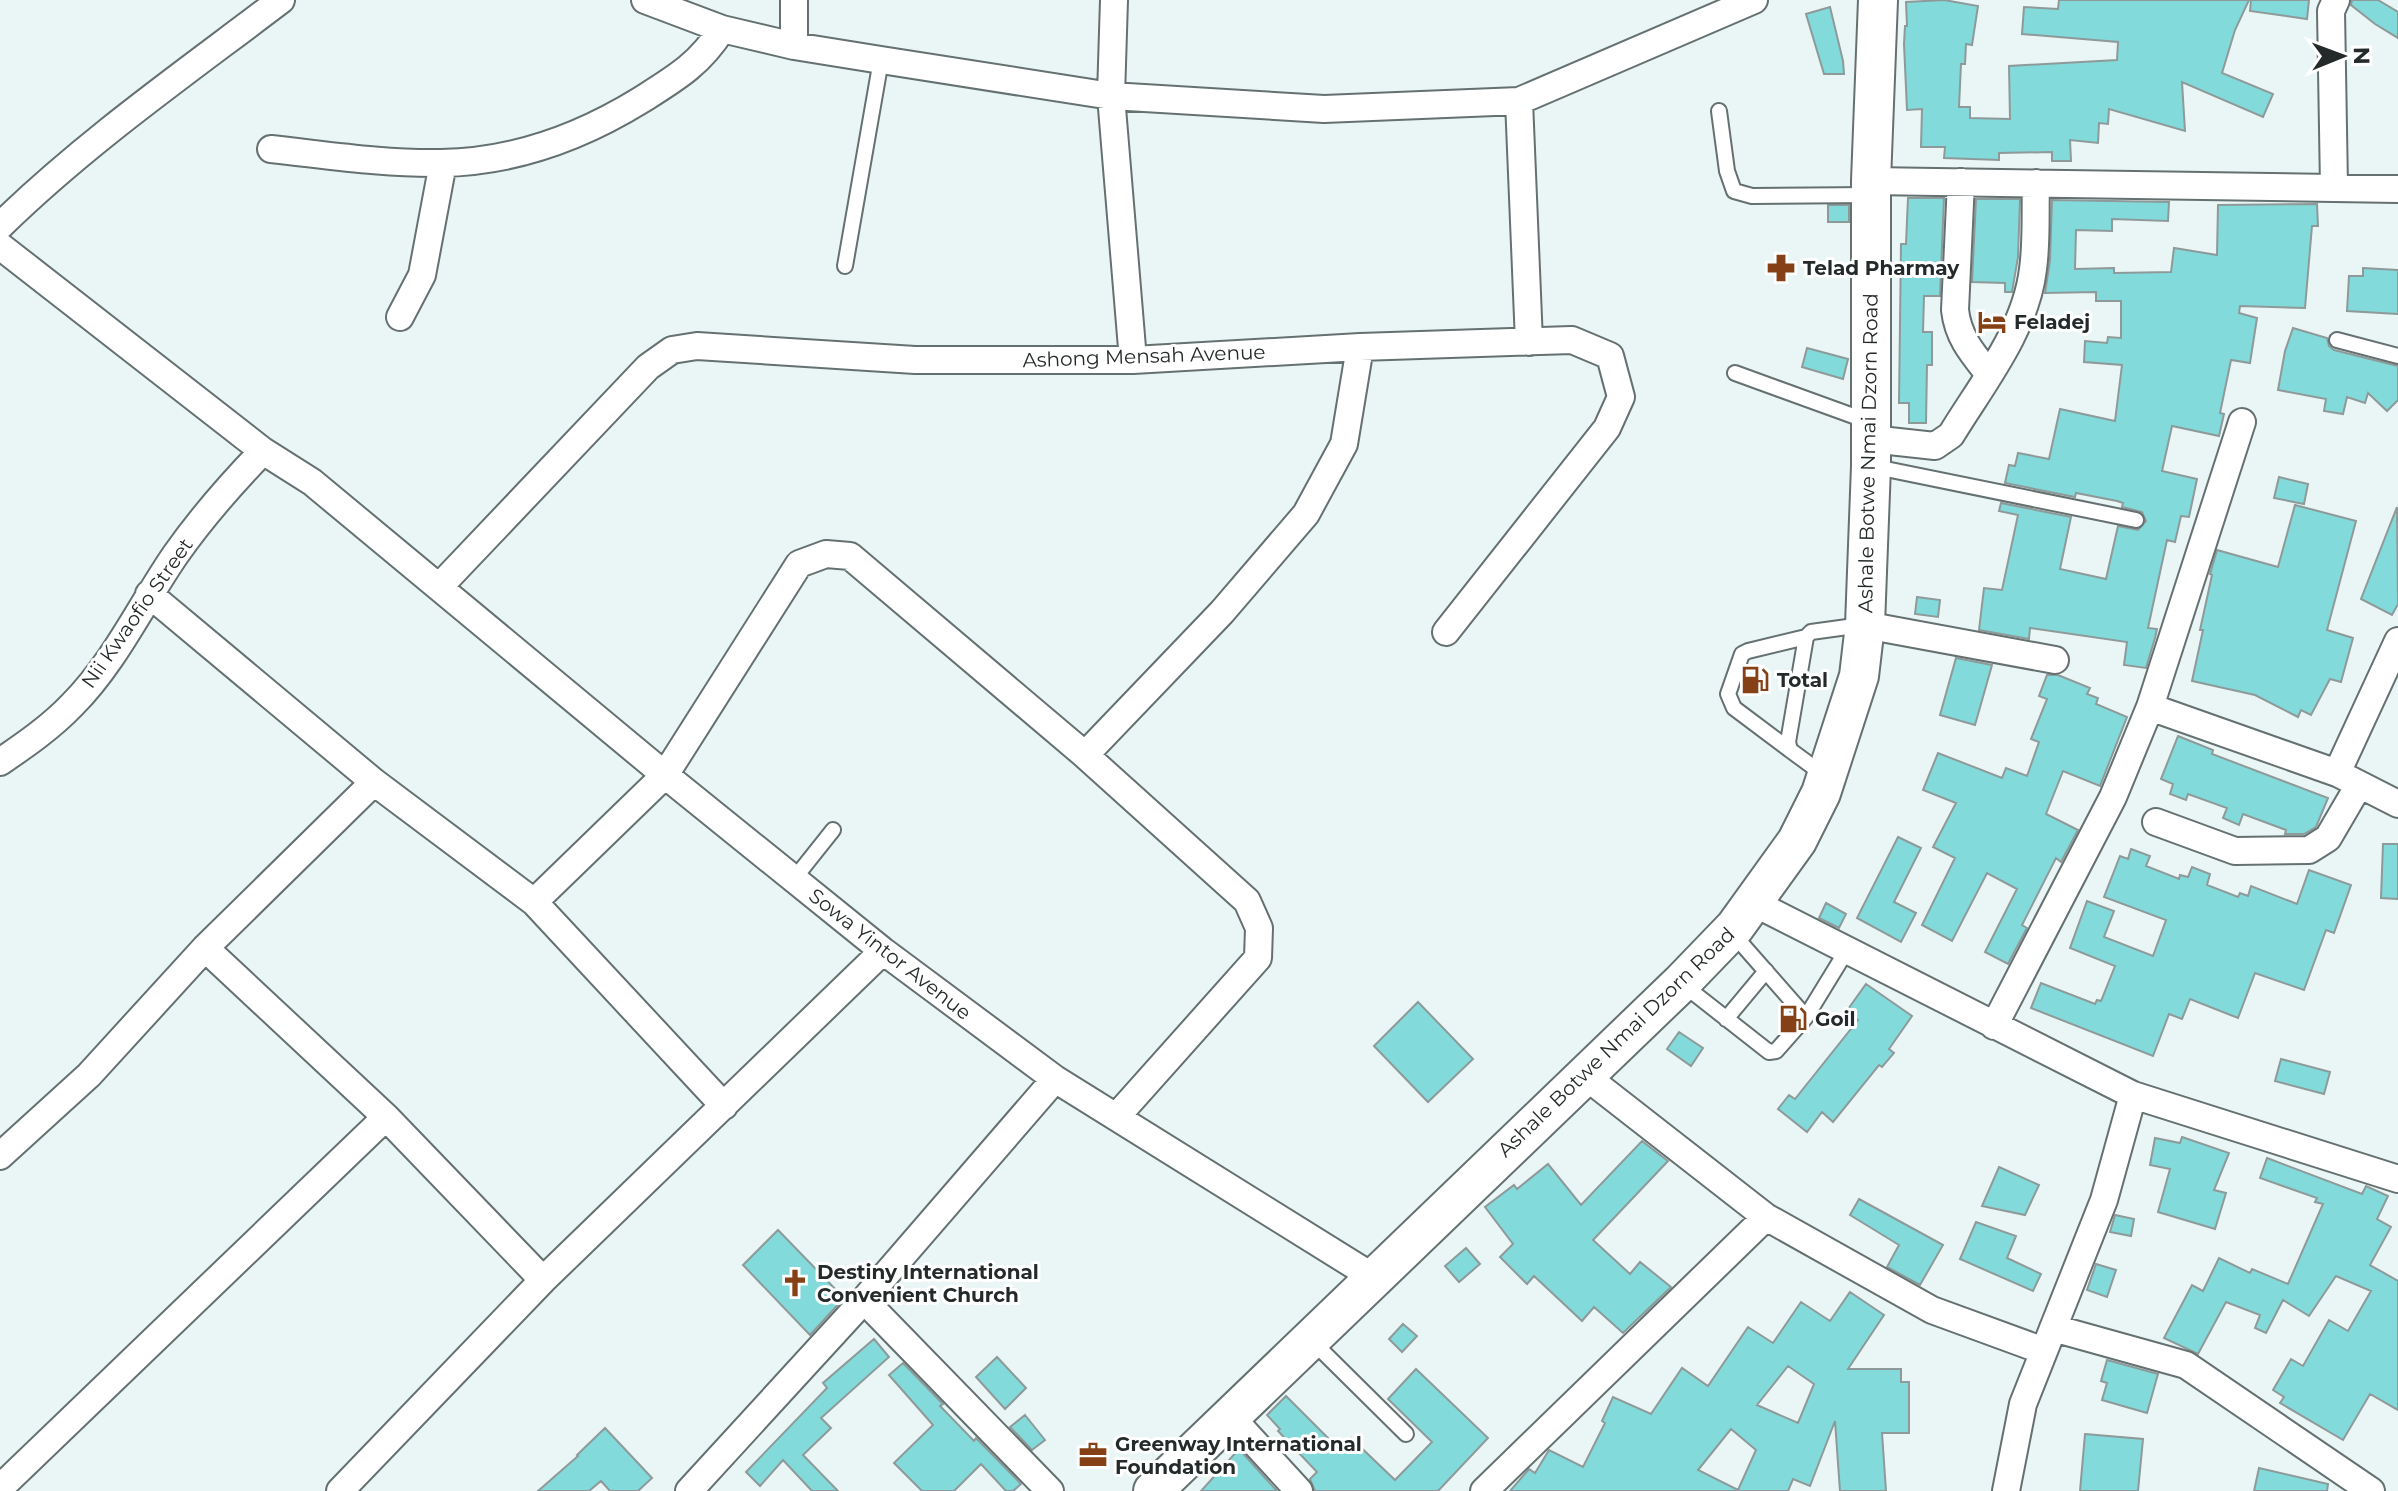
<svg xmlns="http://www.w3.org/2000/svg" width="2398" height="1491" font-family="Montserrat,sans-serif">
	<rect width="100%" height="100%" fill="#eaf6f6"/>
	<path fill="#83dadb" stroke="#8e9a9a" stroke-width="2" fill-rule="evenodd" d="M1944 0 1978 6 1972 45 1966 44 1965 64H1961L1959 107H1970V118L2010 119 2009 66 2117 60 2118 42 2022 34 2024 7 2058 9 2059 0H2249L2235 30 2222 73 2273 94 2263 117 2182 82 2185 131 2109 109 2108 124 2099 123 2098 143 2070 140 2071 161H2052V152L1999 153V160L1944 158 1945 147H1921L1922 109 1907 110 1904 44 1905 26H1907L1906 2Z
		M2251 0H2309L2307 19 2250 11Z
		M2352 0H2378L2398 12V38L2375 24 2351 5Z
		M1830 7 1843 61 1844 74H1824L1806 14Z
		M1908 198H1944L1940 296H1924L1923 332H1932V365H1927L1926 423H1909V403H1899L1901 244H1906Z
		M1976 199H2020L2018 257 2012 292H2005V283L1972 282Z
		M2052 200 2169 202 2168 221 2112 219V231L2076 230 2075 269 2114 268V273L2171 272 2174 248 2217 255 2218 205 2317 204 2318 226H2312L2305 308 2240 306 2239 313 2257 318 2250 363 2231 360 2220 413 2224 414 2219 436 2172 426 2162 471 2197 479 2189 517 2181 516 2175 542 2167 540 2148 628 2157 629 2155 638 2146 668 2124 665 2127 642 2030 628 2029 639 1979 630 1984 588 2002 590 2018 515 1999 511 2001 503 2071 517 2060 569 2106 579 2118 526 2138 530 2146 521 2142 512 2122 507 2123 503 2117 501 2076 493 2075 497 2005 483 2009 465 2015 466 2018 453 2049 459 2060 409 2115 421 2122 365 2084 362 2085 341 2107 343 2108 337 2121 338V301H2096V292L2045 293 2050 260Z
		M1828 205H1849V222H1828Z
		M2363 268 2398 270V314L2347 311 2349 276H2363Z
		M2293 328 2327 338 2329 346 2334 350 2398 366V400L2387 411 2368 393 2365 403 2347 397 2343 414 2324 411 2326 399 2278 390 2285 351Z
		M1807 348 1848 359 1843 379 1802 367Z
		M2279 477 2308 484 2304 504 2274 498Z
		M2295 505 2356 521 2327 630 2353 638 2341 682 2330 679 2311 715 2301 710 2298 717 2255 695 2192 681 2203 630H2200L2212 575 2210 574 2217 550 2278 567Z
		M2397 507 2398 604 2392 615 2361 599Z
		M1917 597 1940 600 1938 617 1915 614Z
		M1956 658 1992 665 1975 725 1940 715Z
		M2047 675H2058L2090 688 2087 694 2098 698 2096 704 2127 717 2100 786 2063 771 2046 814 2078 830 2061 862 2056 858 2022 925 2027 928 2008 964 1985 952 2017 889 1987 873 1952 941 1922 925 1955 858 1933 847 1956 803 1923 790 1938 753 2002 778 2006 768 2027 776 2039 742 2031 739 2047 699 2039 696Z
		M2178 736 2213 750 2212 754 2328 798 2316 827 2304 834H2285L2286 830 2243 814 2239 825 2223 818 2227 808 2188 794 2186 800 2170 794 2173 784 2161 779Z
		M1898 837 1921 848 1894 902 1916 913 1901 942 1857 918Z
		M2383 844H2398V899L2381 898Z
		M2131 849 2150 856 2146 866 2179 879 2180 875 2188 877 2192 867 2210 874 2207 885 2238 897 2240 893 2248 896 2251 886 2297 904 2309 870 2351 885 2334 933 2326 930 2304 990 2255 973 2238 1018 2190 999 2182 1019 2169 1014 2153 1056 2031 1008 2041 983 2095 1004 2097 1000 2101 1001 2115 966 2070 948 2087 901 2114 911 2104 937 2153 956 2166 920 2104 897 2120 856 2128 859Z
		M1826 903 1846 914 1839 928 1819 918Z
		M1866 984 1912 1016 1889 1049 1894 1053 1882 1067 1879 1065 1833 1122 1822 1112 1807 1132 1778 1109 1789 1095 1795 1099 1858 1020 1846 1012Z
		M1418 1002 1473 1059 1428 1102 1374 1046Z
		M1679 1032 1703 1048 1691 1066 1667 1049Z
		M2281 1059 2330 1072 2324 1094 2275 1081Z
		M2182 1137 2229 1153 2214 1190 2226 1193 2215 1229 2158 1212 2170 1169 2150 1165 2155 1138 2180 1143Z
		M1642 1141 1668 1161 1593 1240 1630 1274 1640 1262 1671 1287 1623 1333 1594 1307 1582 1321 1534 1276 1527 1284 1500 1257 1513 1244 1485 1207 1514 1185 1517 1189 1548 1164 1581 1205Z
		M2267 1158 2362 1194 2366 1186 2388 1196 2377 1219 2391 1227 2370 1265 2398 1281V1410L2370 1394 2343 1440 2280 1403 2284 1397 2273 1390 2291 1359 2303 1366 2329 1320 2348 1331 2371 1291 2336 1276 2309 1316 2283 1300 2266 1333 2255 1328 2260 1315 2226 1302 2198 1354 2164 1338 2192 1285 2203 1291 2219 1258 2250 1273 2252 1269 2288 1284 2323 1204 2315 1202 2317 1198 2260 1178Z
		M1999 1167 2039 1185 2025 1215 1982 1206Z
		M1859 1199 1943 1245 1920 1285 1887 1267 1899 1245 1850 1215Z
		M2115 1215 2134 1219 2131 1236 2110 1232Z
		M1976 1222 2016 1236 2007 1258 2041 1274 2033 1291 1960 1259Z
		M778 1230 844 1298 810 1335 743 1265Z
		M1466 1248 1480 1264 1459 1282 1445 1266Z
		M2096 1264 2116 1270 2107 1297 2087 1290Z
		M1850 1292 1884 1315 1848 1369H1901V1382H1909V1433H1882L1886 1491H1840L1835 1421 1810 1486 1793 1479 1788 1491H1510L1529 1469 1535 1473 1549 1450 1583 1467 1605 1423 1602 1421 1613 1397 1651 1414 1682 1368 1708 1386 1748 1327 1773 1343 1801 1302 1830 1321ZM1788 1366 1814 1384 1798 1423 1757 1405ZM1731 1429 1756 1450 1738 1490 1698 1470Z
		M1403 1324 1417 1336 1402 1352 1389 1339Z
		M874 1339 889 1357 821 1418 831 1428 803 1455 838 1491H812L783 1460 760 1486 746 1472 827 1388 823 1383Z
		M997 1357 1026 1388 1005 1409 976 1377Z
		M2107 1360 2158 1374 2147 1413 2102 1400 2107 1383 2101 1381Z
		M903 1363 943 1404 940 1406 974 1441 976 1438 1021 1484 1013 1491H1006L981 1464 954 1491H922L894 1463 933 1425 889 1375Z
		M1416 1369 1488 1438 1438 1491H1315L1310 1479 1317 1472 1278 1431 1280 1429 1267 1415 1286 1396 1340 1450 1351 1438 1395 1480 1432 1442 1388 1399Z
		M1025 1415 1045 1440 1032 1450 1010 1427Z
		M605 1428 652 1478 638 1491H610L601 1481 589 1491H538L578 1456 577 1455Z
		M2085 1434 2143 1439 2138 1491H2080Z
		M1239 1449 1277 1491H1201Z
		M2259 1468 2328 1484 2327 1491H2254Z"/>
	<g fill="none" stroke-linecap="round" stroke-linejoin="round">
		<defs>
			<path id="lane" d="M1719 111 1727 171 1734 191 1752 196 1871 195
				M845 266 881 60
				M2337 340 2398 356
				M1735 373 1870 422
				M1871 466 2136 520
				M1790 750 1734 708 1728 694 1742 654 1748 651 1806 637
				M1824 775 1790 750 1788 742 1806 637 1811 632 1862 625
				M794 879 833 830
				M1681 983 1769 1052 1776 1051 1806 1017 1733 934
				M1806 1017 1847 950
				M1726 1019 1766 971
				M1310 1339 1406 1434"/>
			<path id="street" d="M645 0 722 29 794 46 881 60 1111 96 1324 109 1519 101 1754 0
				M1114 0 1111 96 1133 360
				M794 46V0
				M1519 101 1529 342
				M271 149C327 155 384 164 441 163 512 162 581 137 641 100 676 78 700 64 722 29
				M1871 181 2398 189
				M1961 182 1955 310C1958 337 1972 353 1988 373
				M2334 187 2331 11 2336 0
				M0 226C86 142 185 73 281 0
				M0 246 263 451 312 482 665 775 883 951 1055 1079 1373 1277
				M400 317 422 275 443 163
				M1871 439 1935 446 1951 435C1982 384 2026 330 2033 269 2037 241 2035 211 2036 183
				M439 587 648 367 672 350 697 346 915 360H1133L1360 347 1572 340 1610 356 1621 397 1607 428 1446 632
				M149 594 374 782 534 902 724 1106
				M1865 625 2055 660
				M2150 707 2337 773 2398 804
				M1085 755 1222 612 1306 514 1344 444 1360 347
				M0 762C25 745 51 727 72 705 115 662 142 603 176 554 202 517 232 483 263 451
				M2337 773 2398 641
				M2156 822 2235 851 2309 850 2328 838 2359 785
				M534 902 665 775 799 564 826 554 850 556 1085 755 1247 901 1259 928 1258 958 1117 1116
				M1752 902 2133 1095 2398 1179
				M205 948 386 1117 543 1280
				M1994 1026 2113 797 2150 707 2242 422
				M1584 1075 1766 1217 1932 1310 2044 1351
				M0 1156 89 1075 205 948 374 782
				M864 1300 1050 1491
				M2053 1328 2186 1365 2371 1491
				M1231 1417 1299 1491
				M0 1488 386 1117
				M340 1491 543 1280 883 951
				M689 1491 864 1300 1055 1079
				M1484 1491 1766 1217
				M2006 1491 2023 1404 2104 1200 2133 1095"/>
			<path id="secondary" d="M1153 1491 1681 983 1735 927 1797 841 1821 793 1859 676 1865 625 1871 466V181L1878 0"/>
		</defs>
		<use href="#lane" stroke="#657070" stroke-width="18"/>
		<use href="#street" stroke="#657070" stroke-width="30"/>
		<use href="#secondary" stroke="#657070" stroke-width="42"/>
		<use href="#lane" stroke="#fff" stroke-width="14"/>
		<use href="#street" stroke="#fff" stroke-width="26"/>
		<use href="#secondary" stroke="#fff" stroke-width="38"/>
	</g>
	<defs>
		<symbol id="pharmacy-bare" viewBox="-9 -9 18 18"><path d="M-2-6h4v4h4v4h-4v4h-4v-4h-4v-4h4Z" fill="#854115" stroke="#fff" stroke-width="2.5" paint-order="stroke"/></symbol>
		<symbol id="hotel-bare" viewBox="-9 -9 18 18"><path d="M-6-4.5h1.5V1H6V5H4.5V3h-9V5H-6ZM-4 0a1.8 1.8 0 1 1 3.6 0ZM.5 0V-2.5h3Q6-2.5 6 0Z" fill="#854115" stroke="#fff" stroke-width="2.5" paint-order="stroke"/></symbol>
		<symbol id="fuel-bare" viewBox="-9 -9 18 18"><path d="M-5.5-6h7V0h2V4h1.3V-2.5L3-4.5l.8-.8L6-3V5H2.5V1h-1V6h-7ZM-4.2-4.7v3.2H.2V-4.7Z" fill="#854115" stroke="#fff" stroke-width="2.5" paint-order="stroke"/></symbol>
		<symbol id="church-bare" viewBox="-9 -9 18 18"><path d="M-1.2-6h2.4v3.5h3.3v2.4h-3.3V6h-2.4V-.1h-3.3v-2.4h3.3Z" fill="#854115" stroke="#fff" stroke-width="2.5" paint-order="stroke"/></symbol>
		<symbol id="office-bare" viewBox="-9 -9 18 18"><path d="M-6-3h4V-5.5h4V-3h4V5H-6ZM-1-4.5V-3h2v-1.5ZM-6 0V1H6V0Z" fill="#854115" stroke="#fff" stroke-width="2.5" paint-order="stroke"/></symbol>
	</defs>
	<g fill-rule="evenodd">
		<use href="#pharmacy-bare" x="1761" y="248" width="40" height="40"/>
		<use href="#hotel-bare" x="1972" y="302" width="40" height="40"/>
		<use href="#fuel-bare" x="1735" y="660" width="40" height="40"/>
		<use href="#fuel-bare" x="1773" y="999" width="40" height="40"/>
		<use href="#church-bare" x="775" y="1263" width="40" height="40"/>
		<use href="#office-bare" x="1073" y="1435" width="40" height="40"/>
	</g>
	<g text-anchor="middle" stroke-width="6" stroke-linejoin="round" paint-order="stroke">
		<g font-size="20" font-weight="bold" fill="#242929" stroke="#fff" text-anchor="start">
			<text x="1803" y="275">Telad Pharmay</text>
			<text x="2014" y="329">Feladej</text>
			<text x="1777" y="687">Total</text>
			<text x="1815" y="1026">Goil</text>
			<text x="817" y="1279">Destiny International<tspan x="817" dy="23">Convenient Church</tspan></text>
			<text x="1115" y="1451">Greenway International<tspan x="1115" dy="23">Foundation</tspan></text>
		</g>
		<g font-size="20" fill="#242929" stroke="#fff">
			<text transform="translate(1144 356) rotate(-2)" y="7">Ashong Mensah Avenue</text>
			<text transform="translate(1868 453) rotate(-89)" y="7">Ashale Botwe Nmai Dzorn Road</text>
			<text transform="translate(137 613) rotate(-55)" y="7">Nii Kwaofio Street</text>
			<text transform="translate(890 954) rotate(38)" y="7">Sowa Yintor Avenue</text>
			<text transform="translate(1616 1042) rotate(-44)" y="7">Ashale Botwe Nmai Dzorn Road</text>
		</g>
	</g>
	<g transform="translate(2342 56) rotate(89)" stroke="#ffffff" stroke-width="6" paint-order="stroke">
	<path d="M0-6L14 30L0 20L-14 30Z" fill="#242929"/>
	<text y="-12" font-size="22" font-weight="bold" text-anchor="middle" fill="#242929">N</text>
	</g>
</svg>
